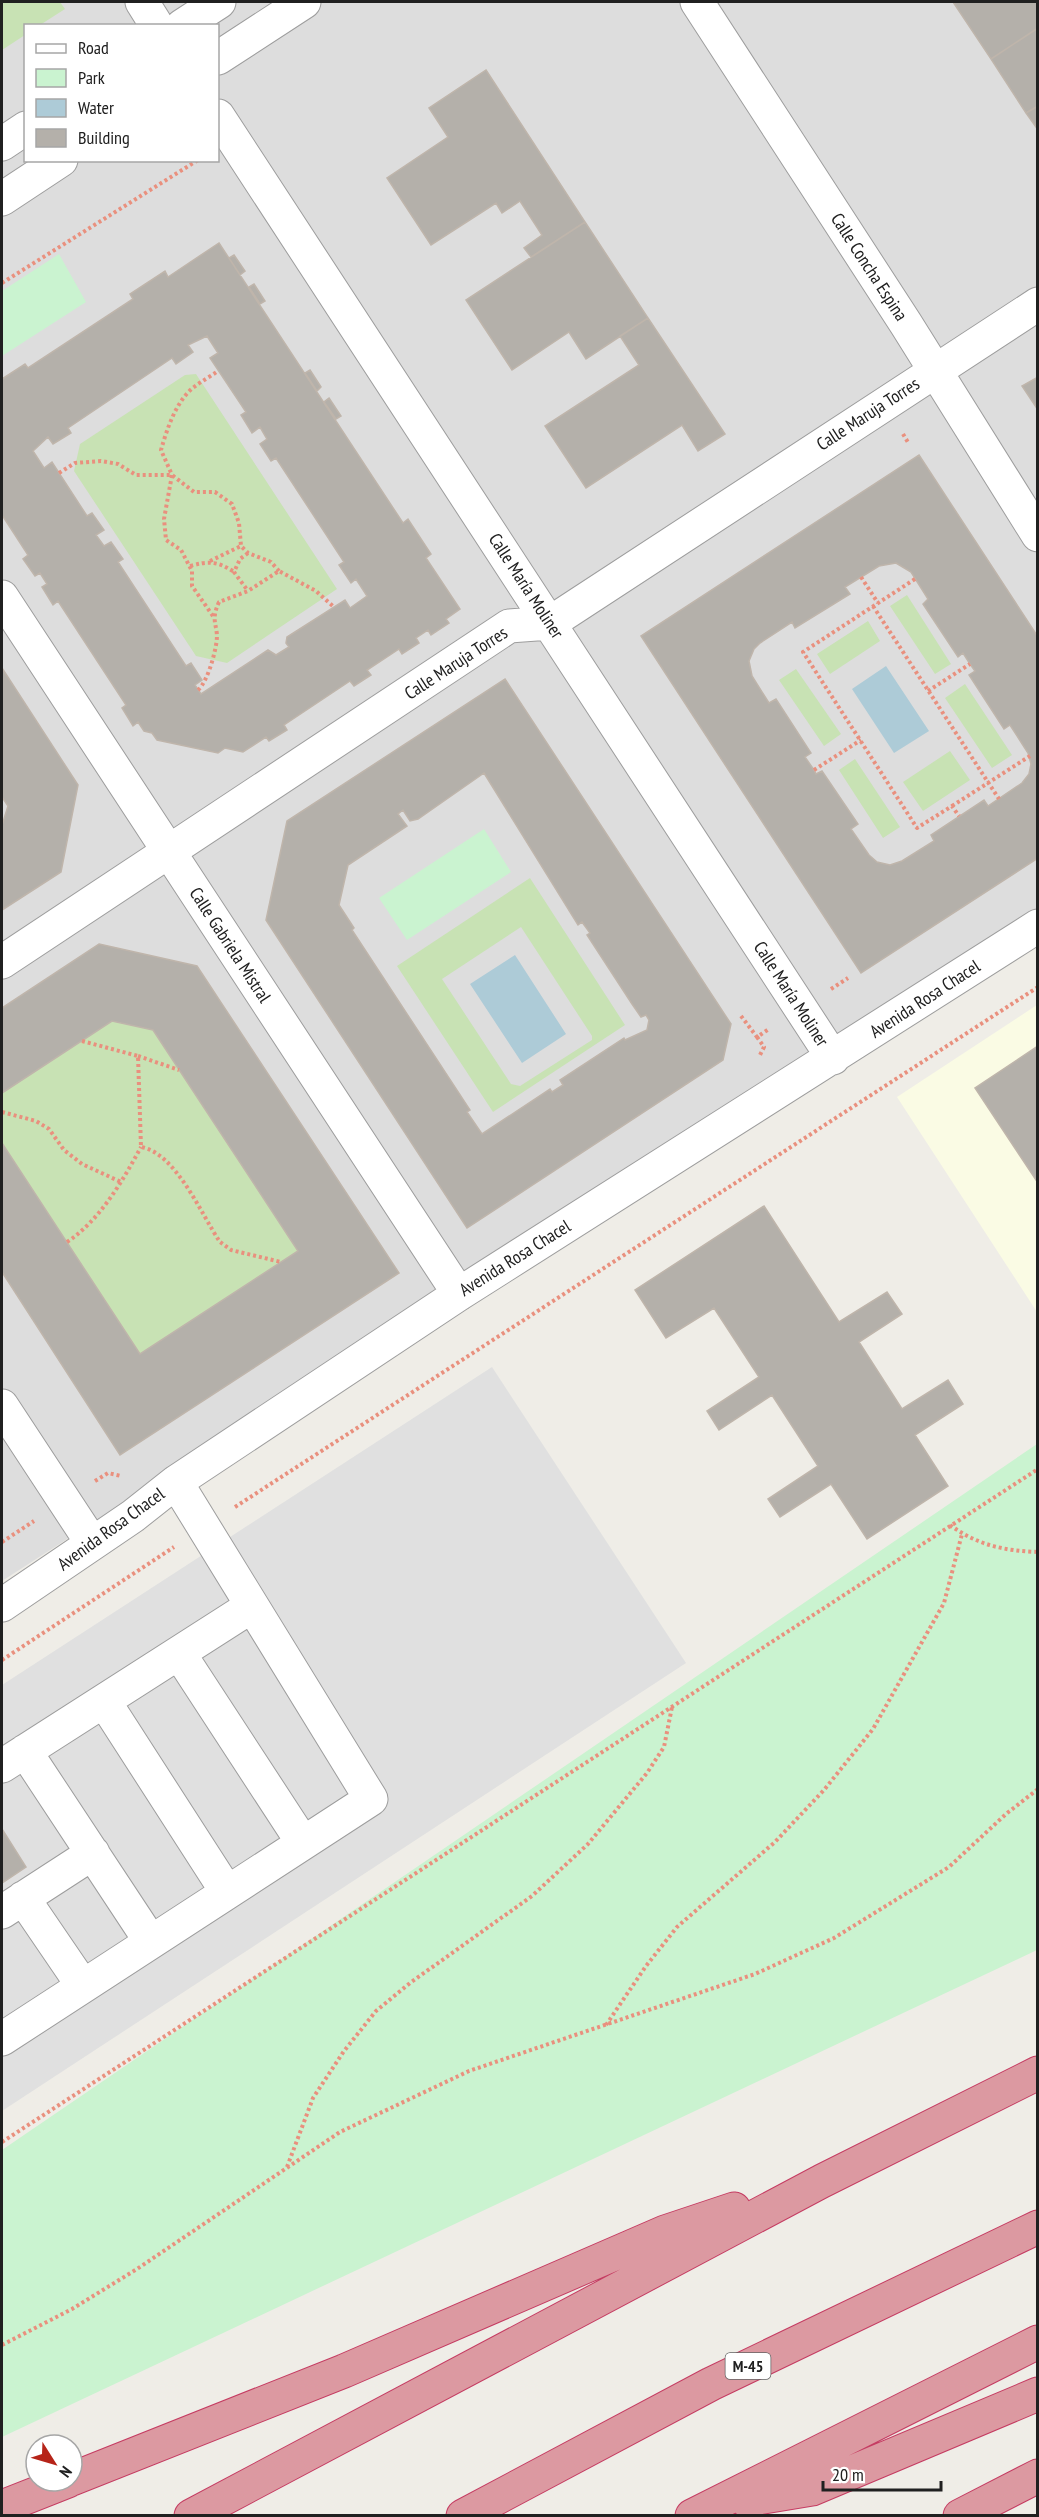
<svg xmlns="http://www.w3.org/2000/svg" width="1039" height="2517" font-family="'PT Sans Narrow',sans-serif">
	<rect width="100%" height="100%" fill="#efede7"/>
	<path fill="#ddd" fill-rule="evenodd" d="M2 2H1037V914L2 1581ZM26 26H218V160H26Z"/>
	<path fill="#fafbe4" d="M1037 1005V1312L897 1097Z"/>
	<path fill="#c8e2b4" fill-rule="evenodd" d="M2 2H60L65 9 40 25 26 26 25 35 2 50Z
		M196 374 337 589 227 663 196 656 74 471 80 444 185 375Z
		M907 595 951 664 935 674 890 606Z
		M868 621 880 641 830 674 817 654Z
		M796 669 841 734 824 746 779 680Z
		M965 684 1012 755 992 768 945 698Z
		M950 751 970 780 923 811 903 782Z
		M855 759 900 827 883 838 839 770Z
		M530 878 625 1025 493 1112 397 966ZM521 927 592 1036V1040L520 1086 511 1084 442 979Z
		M112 1021 153 1030 298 1251 140 1354 2 1143V1093Z"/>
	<path fill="#caf3d0" d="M59 254 86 302 2 356V291Z
		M484 829 511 872 407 940 379 898Z
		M1037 1444V1950L2 2437V2150Z"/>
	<path fill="#e0e0e0" d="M492 1367 686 1663 2 2111V1685Z"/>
	<path fill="#adcbd7" d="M886 666 929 731 894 753 852 689Z
		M515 955 566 1034 522 1063 470 984Z"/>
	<path fill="#b4b0aa" stroke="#bfb5ab" stroke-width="1.5" fill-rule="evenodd" d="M953 2H1038V28L991 59Z
		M1038 28V106L1026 113 991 59Z
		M486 70 585 222 531 257 524 248 542 235 520 201 502 213 496 203 431 245 387 178 448 137 429 108Z
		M1038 106V130L1026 113Z
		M585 222 648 318 586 359 569 332 512 370 466 300Z
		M219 243 403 523 408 519 431 554 426 558 460 609 446 619 449 623 431 635 428 630 416 638 419 643 402 654 399 649 390 655 367 670 371 675 354 686 350 681 284 725 287 730 269 741 266 737 243 752 225 748 218 753 157 740 152 733 144 731 138 722 133 726 122 708 126 705 58 601 53 605 42 587 47 584 40 573 35 576 23 559 28 555 2 515V379L25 364 28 368 133 299 130 294 165 271 168 277ZM207 336 218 353 210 358 246 412 241 415 252 433 260 427 267 439 260 444 271 461 276 458 344 562 339 565 351 583 356 579 367 596 350 608 345 600 287 637 286 643 289 647 276 655 268 650 201 694 195 685 202 680 191 663 186 666 118 562 123 559 111 542 104 546 96 535 104 530 92 513 87 516 52 462 44 468 33 451 48 437 53 444 71 433 68 428 172 358 176 364 193 352 188 345Z
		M234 255 245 271 240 275 229 258Z
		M254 284 265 301 260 304 249 287Z
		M648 318 725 434 698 451 682 425 586 488 545 426 639 365 620 336Z
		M310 370 321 387 317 391 305 373Z
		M1038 377V410L1022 386Z
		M329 398 341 416 336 419 324 402Z
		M919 455 1038 637V858L861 973 641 636ZM896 563 911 572 928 599 923 604 958 657 963 653 970 664 975 671 969 675 1004 729 1010 725 1028 753 1031 764 1029 774 1022 783 988 806 984 800 931 835 934 841 902 861 890 865 877 862 869 855 851 829 858 824 822 771 816 774 814 770 805 757 811 753 776 699 769 703 752 676 749 661 754 649 760 643 792 622 795 628 850 594 845 587 879 566Z
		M2 668 78 785 61 872 2 910V825L8 806 2 797Z
		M505 679 731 1024 723 1060 467 1228 266 920 287 821ZM484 773 578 925 582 922 590 933 587 935 632 1004 641 1017 646 1015 649 1020 647 1030 625 1040 624 1038 560 1080 563 1085 552 1092 550 1089 482 1134 467 1112 470 1110 352 930 354 928 339 905 348 865 407 826 398 814 403 810 410 821 418 819Z
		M99 944 197 966 399 1273 120 1455 2 1272V1143L140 1354 298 1251 153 1030 112 1021 2 1093V1008Z
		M1038 1046V1183L975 1088Z
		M764 1206 839 1322 887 1292 902 1314 859 1342 902 1409 948 1380 963 1404 915 1435 948 1486 867 1539 831 1484 780 1517 768 1499 818 1466 772 1395 719 1430 707 1411 759 1377 714 1308 666 1338 635 1290Z
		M2 1829 26 1867 2 1883Z"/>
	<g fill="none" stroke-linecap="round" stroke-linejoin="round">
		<defs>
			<path id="minor" d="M142 2 157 26
				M697 2 906 324 1038 535
				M182 26 219 2
				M218 58 304 2
				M218 116 833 1058
				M2 144 26 128
				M2 199 61 160
				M2 597 459 1294
				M2 962 509 626 550 623 1038 304
				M2 1406 92 1543
				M2 1605 133 1516 176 1482 459 1294 1038 926
				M179 1653 303 1843
				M104 1701 227 1892
				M25 1751 151 1942
				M2 1766 252 1606
				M23 1898 83 1986
				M2 1912 93 1853
				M2 2039 371 1799 176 1482"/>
			<path id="highway" d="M72 2479 344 2371 665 2232 734 2209
				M746 2500 812 2489 1038 2394
				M2 2507 68 2481
				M191 2516 822 2181 1038 2073
				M463 2516 711 2384 1038 2227
				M692 2516 1038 2342
				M960 2516 1038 2476"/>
		</defs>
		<use href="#minor" stroke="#9d9d9d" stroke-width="35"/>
		<use href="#highway" stroke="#c53c62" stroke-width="35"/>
		<path stroke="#e9907e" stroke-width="4" stroke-dasharray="3 3" stroke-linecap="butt" d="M2 283 198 160
			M903 434 909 444
			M59 473 75 463 101 461 118 464 136 475H172L194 492H215L232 504 239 523 241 546 248 553 271 562 279 571
			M248 553 240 559 234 572 248 591
			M210 561 241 546
			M190 566C208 561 218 561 234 572
			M861 577 878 603
			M915 579 803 652 917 828 952 806 959 816
			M873 606 999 799
			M213 616 192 586V571L181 550 166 540 164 519 172 475 161 450C167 429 176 401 194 387 202 381 211 376 218 371
			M198 690C207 682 214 657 216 645 220 625 209 624 219 602L248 591 279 571 316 591 334 607
			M928 691 970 664
			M814 770 861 740
			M952 806 1030 756
			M831 989 848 978
			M741 1016 757 1037 769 1029
			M757 1037 764 1047 759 1057
			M82 1041 138 1056 141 1147C176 1153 201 1214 220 1242L231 1250 281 1262
			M138 1056 179 1070
			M2 1112 36 1121 49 1129 64 1150 82 1164 121 1182
			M67 1242C100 1220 122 1182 141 1147
			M95 1481 108 1473 121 1476
			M235 1507 1038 987
			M950 1525C977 1545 1005 1551 1038 1552
			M2 1542 34 1521
			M2 1660 174 1547
			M606 2025 646 1966 677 1927 775 1842 824 1790 873 1729 944 1603 962 1534
			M2 2142 1038 1469
			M287 2167 313 2098 344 2051 376 2011 410 1983 532 1896 588 1844 647 1773 664 1747 672 1707
			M2 2345 72 2309 137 2269 340 2132 469 2071 755 1974 834 1938 949 1867 1006 1814 1038 1789"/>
		<use href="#minor" stroke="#fff" stroke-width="33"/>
		<use href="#highway" stroke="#dc99a1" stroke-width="33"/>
	</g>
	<g text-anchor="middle" stroke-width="5" stroke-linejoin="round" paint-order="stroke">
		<rect fill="#fff" stroke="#636363" stroke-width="1.5" x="725.5" y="2353" width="45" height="26" rx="4.5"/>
		<g font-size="16" font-weight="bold" fill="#202020">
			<text x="748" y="2372">M-45</text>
		</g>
		<g font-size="18" fill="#202020" stroke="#fff">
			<text transform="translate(869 267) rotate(57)" y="6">Calle Concha Espina</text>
			<text transform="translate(868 414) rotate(-33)" y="6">Calle Maruja Torres</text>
			<text transform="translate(526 586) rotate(57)" y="6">Calle María Moliner</text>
			<text transform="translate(456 663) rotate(-33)" y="6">Calle Maruja Torres</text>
			<text transform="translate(230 945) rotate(57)" y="6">Calle Gabriela Mistral</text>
			<text transform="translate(791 994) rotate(57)" y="6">Calle María Moliner</text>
			<text transform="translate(925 999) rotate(-33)" y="6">Avenida Rosa Chacel</text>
			<text transform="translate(515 1258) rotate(-32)" y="6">Avenida Rosa Chacel</text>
			<text transform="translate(111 1529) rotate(-36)" y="6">Avenida Rosa Chacel</text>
		</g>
	</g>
	<rect width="1039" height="2517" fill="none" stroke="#202020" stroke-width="6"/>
	<rect x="24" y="24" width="195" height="138" fill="#ffffff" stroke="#a6a6a6" stroke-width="1.5"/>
	<rect x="36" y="44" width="30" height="9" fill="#ffffff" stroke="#a6a6a6" stroke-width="1.5"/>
	<text x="78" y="54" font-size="18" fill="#202020">Road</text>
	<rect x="36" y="69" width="30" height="18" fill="#caf3d0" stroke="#a6a6a6" stroke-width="1.5"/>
	<text x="78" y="84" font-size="18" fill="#202020">Park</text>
	<rect x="36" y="99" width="30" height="18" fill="#adcbd7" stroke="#a6a6a6" stroke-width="1.5"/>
	<text x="78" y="114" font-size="18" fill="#202020">Water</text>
	<rect x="36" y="129" width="30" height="18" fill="#b4b0aa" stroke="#a6a6a6" stroke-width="1.5"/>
	<text x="78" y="144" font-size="18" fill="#202020">Building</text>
	<g transform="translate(54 2463) rotate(127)"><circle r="28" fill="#ffffff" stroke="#a6a6a6" stroke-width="1.5"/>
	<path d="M0-4.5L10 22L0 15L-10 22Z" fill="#b62419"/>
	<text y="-9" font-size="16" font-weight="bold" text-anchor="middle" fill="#202020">N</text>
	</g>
	<path d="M823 2481v9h118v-9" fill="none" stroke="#202020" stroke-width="3"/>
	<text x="832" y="2481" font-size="18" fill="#202020" stroke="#ffffff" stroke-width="4.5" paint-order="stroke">20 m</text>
</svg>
